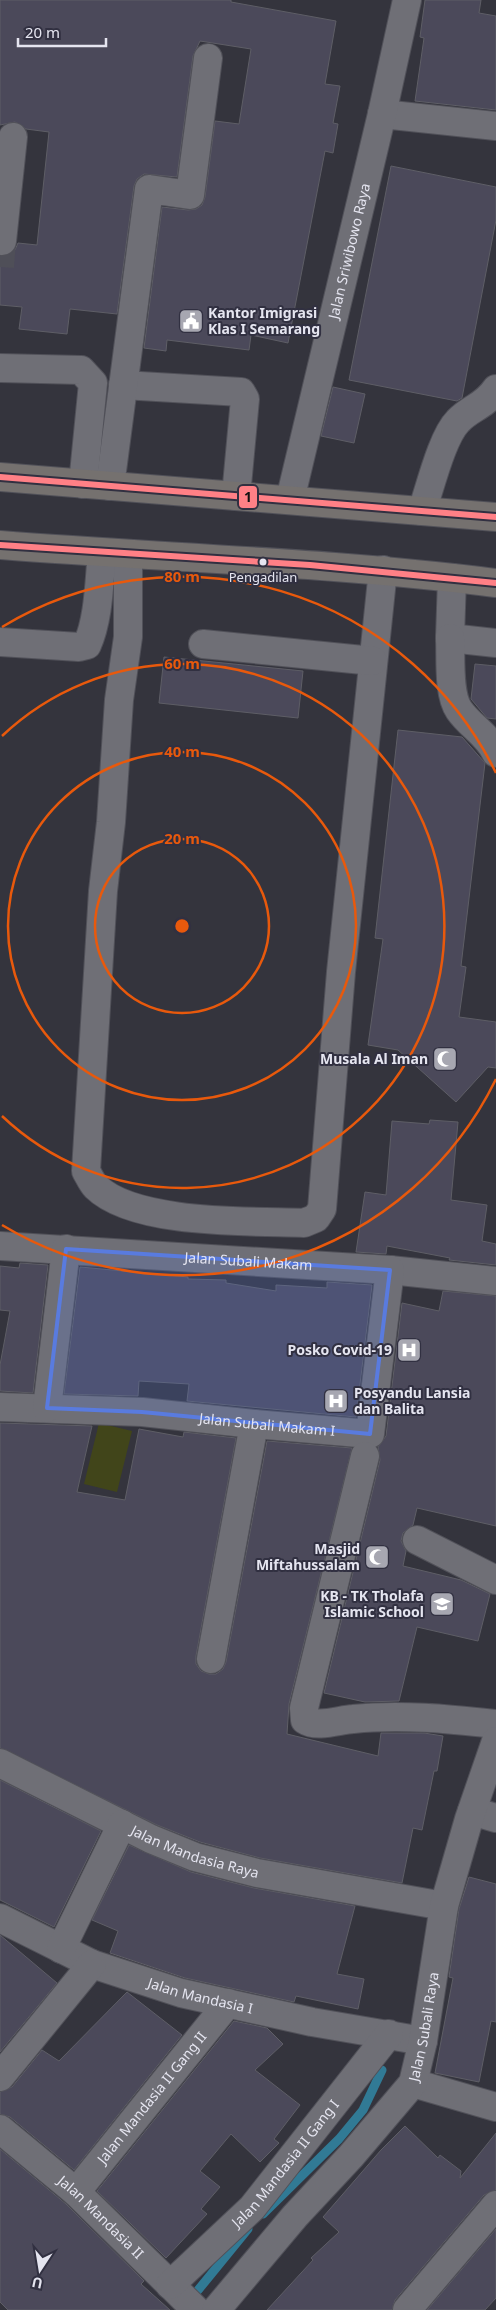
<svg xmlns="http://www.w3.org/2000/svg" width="496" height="2310" font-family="'Noto Sans',sans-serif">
	<rect width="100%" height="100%" fill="#34343d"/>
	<path fill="#41451a" d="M99 1423 132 1431 117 1492 84 1484Z"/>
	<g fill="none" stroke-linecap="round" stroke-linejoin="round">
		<path stroke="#317a95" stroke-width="9" d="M263 2214 339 2139 363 2110 382 2070
			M190 2300 248 2229"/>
	</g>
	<path fill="#4b495a" stroke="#5e5e66" d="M0 0H231V2L336 21 325 84 340 86 333 123 338 124 333 153 325 151 288 343 251 335 249 350 167 340 166 351 144 348 162 207 188 210 196 209 202 205 205 197 215 121 239 124 251 49 200 41 193 56 177 177 144 174 137 179 134 186 117 314 70 309 67 334 19 329 22 307 0 305V256L9 255 15 250 18 243 37 245 49 132 26 129 15 122 0 125Z
		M425 0H481L479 13 496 16V110L415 101 424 38 420 37Z
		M391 166 496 187V220L462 398 457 401 349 380Z
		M333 387 365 394 354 443 321 436Z
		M164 657 303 671 298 718 159 703Z
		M475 664 496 666V719L487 718 471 699Z
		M398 730 462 737 485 763 461 966 466 967 459 1017 496 1022V1068L488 1067 456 1102 398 1050 368 1045 383 939 375 938Z
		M430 1120 458 1122 451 1200 487 1205 482 1241 496 1244V1265L449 1260 450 1258 387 1246 386 1254 356 1252 365 1192 386 1195 392 1121 429 1124Z
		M20 1263 48 1265 33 1393 0 1391V1365L10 1311 0 1310V1266L19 1268Z
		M80 1267 188 1277V1279L226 1280V1283L276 1291V1285L327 1288V1282L372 1285 356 1417 187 1401 189 1384 139 1381 138 1396 64 1394Z
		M443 1291 496 1296V1526L417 1508 413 1525 403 1533 401 1541 406 1551 403 1566 461 1580 490 1594 478 1641 417 1627 399 1701 365 1702 324 1693 380 1460 378 1447 386 1436 402 1303 439 1311Z
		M0 1423 92 1426 77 1492 125 1500 139 1429 183 1437 184 1432 236 1438 196 1656V1664L201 1671 209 1674H216L223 1669 226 1662 267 1441 352 1448 289 1704 287 1734 378 1756 381 1733H424L443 1736 437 1771H434L422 1830 413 1828 402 1883 260 1858 200 1842 157 1825 0 1748Z
		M0 1780 101 1831 54 1927 0 1900Z
		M129 1845 191 1872 254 1888 355 1906 337 1974 364 1979 358 2009 296 1996 294 2002 185 1978 110 1953 118 1931 92 1920Z
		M469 1877 496 1884V2022L491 2021 479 2082 435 2073 453 1978 449 1977 459 1909Z
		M0 1935 57 1983 0 2052Z
		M127 1992 182 2035 74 2170 10 2117 0 2114V2092L12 2087 42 2050 59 2061Z
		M234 2021 267 2028 283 2044 255 2070 300 2105 274 2139 279 2143 260 2162 231 2134 200 2171 220 2187 201 2209 207 2214 166 2258 97 2191Z
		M405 2126 438 2158 440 2155 461 2171 460 2178 496 2133V2190L484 2195 395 2300 392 2310H267L313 2260 311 2258 339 2232 323 2217 381 2150Z
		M0 2149 66 2204 144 2281 141 2284 170 2310H8L0 2302Z
		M496 2229V2298L485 2310H427Z"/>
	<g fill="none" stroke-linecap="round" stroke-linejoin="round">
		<path stroke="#4f4f58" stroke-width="28" stroke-dasharray="28 14" stroke-linecap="butt" d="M0 267 2 241"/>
		<defs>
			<g id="minor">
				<path d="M382 114 496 126"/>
				<path d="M2 241 13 137"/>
				<path d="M0 368 81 370 93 383 83 484"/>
				<path d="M123 385 241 392 245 399 236 496"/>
				<path d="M110 486 149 189 190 195 208 58"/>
				<path id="s1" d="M290 500 382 114 407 0"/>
				<path d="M422 511C430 488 442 437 458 421 470 408 485 406 496 389"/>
				<path d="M128 555V637L119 700 111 822 103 891 86 1171C89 1176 92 1183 96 1187 135 1225 252 1221 304 1223L316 1218 322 1209 341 972 383 570"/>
				<path d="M452 578 450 638 496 643"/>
				<path d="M450 638C451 658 448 694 459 710 470 726 488 735 496 753"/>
				<path d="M0 642 79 647 87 645C99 618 99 582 102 553"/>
				<path d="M203 644 373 661"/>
				<path id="s2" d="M0 1246 390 1270 496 1281"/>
				<path id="s3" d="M0 1407 142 1412 254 1424 370 1434 390 1270"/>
				<path d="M47 1408 66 1249"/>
				<path d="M365 1456 304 1708 305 1720C317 1728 339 1720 353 1719 401 1714 449 1719 496 1724"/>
				<path d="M417 1540 496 1580"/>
				<path d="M211 1659 254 1424"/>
				<path id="s4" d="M0 1763 151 1839 195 1857 257 1873 444 1906"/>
				<path d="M472 1811 496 1818"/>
				<path id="s5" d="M0 1918 92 1964 181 1993 312 2022 423 2041"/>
				<path d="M61 1949 122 1824"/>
				<path d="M0 2077 92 1964"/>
				<path d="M413 2083 496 2107"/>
				<path id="s6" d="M0 2129 76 2192 196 2310"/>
				<path id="s7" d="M76 2192 228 2003"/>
				<path id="s8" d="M170 2285 252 2208 389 2034"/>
				<path id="s9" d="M216 2310 295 2216 351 2156 413 2083 423 2041 444 1906 469 1819 496 1741"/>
				<path d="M407 2310 496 2205"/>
			</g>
			<path id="highway" d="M0 477 496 517
				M0 545C165 558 332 562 496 583"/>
		</defs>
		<use href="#minor" stroke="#515159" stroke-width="30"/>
		<use href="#highway" stroke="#515159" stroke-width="30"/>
		<use href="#minor" stroke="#6f6f76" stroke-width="28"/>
		<use href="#highway" stroke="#75716f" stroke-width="28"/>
		<defs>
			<path id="bus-1" d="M0 477 496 517
				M0 545 310 565 496 583"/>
		</defs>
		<use href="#bus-1" stroke="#313041" stroke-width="10"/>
		<use href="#bus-1" stroke="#ff8086" stroke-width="6"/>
	</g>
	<path fill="#597bdf" fill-opacity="0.2" stroke="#597bdf" stroke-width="4" stroke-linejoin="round" d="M66 1249 390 1270 370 1434 142 1412 47 1408Z"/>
	<g fill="none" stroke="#e8590c" stroke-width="2.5">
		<circle cx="182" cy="926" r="87"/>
		<circle cx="182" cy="926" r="174"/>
		<path d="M2 736A262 262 0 1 1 2 1116"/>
		<path d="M496 1079A349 349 0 0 1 2 1225M2 627A349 349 0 0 1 496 773"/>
	</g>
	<defs>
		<symbol id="civic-square" viewBox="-11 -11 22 22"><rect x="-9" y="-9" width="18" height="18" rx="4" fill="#a7a7b1" stroke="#313041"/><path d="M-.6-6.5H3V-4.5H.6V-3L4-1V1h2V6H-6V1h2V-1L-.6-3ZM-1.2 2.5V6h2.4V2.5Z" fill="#fff"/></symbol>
		<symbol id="mosque-square" viewBox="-11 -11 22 22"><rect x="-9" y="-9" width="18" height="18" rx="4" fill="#a7a7b1" stroke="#313041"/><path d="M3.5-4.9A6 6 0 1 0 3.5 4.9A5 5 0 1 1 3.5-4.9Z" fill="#fff"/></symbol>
		<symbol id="hospital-square" viewBox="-11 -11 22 22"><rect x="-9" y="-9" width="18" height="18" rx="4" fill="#a7a7b1" stroke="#313041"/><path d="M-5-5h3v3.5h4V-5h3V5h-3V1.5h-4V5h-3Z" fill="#fff"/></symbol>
		<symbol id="school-square" viewBox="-11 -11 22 22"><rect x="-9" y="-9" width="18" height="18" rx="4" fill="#a7a7b1" stroke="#313041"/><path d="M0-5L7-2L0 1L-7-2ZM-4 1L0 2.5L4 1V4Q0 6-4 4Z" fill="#fff"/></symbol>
	</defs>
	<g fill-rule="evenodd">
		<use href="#civic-square" x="177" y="307" width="28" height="28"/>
		<use href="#mosque-square" x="431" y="1045" width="28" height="28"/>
		<use href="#hospital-square" x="395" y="1336" width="28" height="28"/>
		<use href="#hospital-square" x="322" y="1387" width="28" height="28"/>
		<use href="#mosque-square" x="363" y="1543" width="28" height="28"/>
		<use href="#school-square" x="428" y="1590" width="28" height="28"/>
	</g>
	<circle fill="#e5e5f0" stroke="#313041" stroke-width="2" cx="263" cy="562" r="4.5"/>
	<g text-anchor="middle" stroke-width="4" stroke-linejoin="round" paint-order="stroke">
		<g font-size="13" fill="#e5e5f0" stroke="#313041">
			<text x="263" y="582">Pengadilan</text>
		</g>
		<g font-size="14" fill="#e5e5f0" stroke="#313041">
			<text dy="5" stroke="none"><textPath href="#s1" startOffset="256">Jalan Sriwibowo Raya</textPath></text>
			<text dy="5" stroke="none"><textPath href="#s2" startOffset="249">Jalan Subali Makam</textPath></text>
			<text dy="5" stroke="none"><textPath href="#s3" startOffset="268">Jalan Subali Makam I</textPath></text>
			<text dy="5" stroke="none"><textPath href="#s4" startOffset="215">Jalan Mandasia Raya</textPath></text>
			<text dy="5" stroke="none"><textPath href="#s5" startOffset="216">Jalan Mandasia I</textPath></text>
			<text dy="5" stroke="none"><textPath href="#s9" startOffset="358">Jalan Subali Raya</textPath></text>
			<text dy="5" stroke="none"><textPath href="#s7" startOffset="121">Jalan Mandasia II Gang II</textPath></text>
			<text dy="5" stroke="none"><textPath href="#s8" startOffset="168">Jalan Mandasia II Gang I</textPath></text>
			<text dy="5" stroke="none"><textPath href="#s6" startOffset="134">Jalan Mandasia II</textPath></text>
		</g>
		<g font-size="14" font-weight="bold" fill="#e5e5f0" stroke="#313041" text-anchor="end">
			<text x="208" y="318" text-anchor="start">Kantor Imigrasi<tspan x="208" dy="16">Klas I Semarang</tspan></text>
			<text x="428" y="1064">Musala Al Iman</text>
			<text x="392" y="1355">Posko Covid-19</text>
			<text x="354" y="1398" text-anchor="start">Posyandu Lansia<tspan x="354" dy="16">dan Balita</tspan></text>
			<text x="360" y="1554">Masjid<tspan x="360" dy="16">Miftahussalam</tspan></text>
			<text x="424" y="1601">KB - TK Tholafa<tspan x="424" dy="16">Islamic School</tspan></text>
		</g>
	</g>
	<circle cx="182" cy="926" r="8" fill="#e8590c" stroke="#313041" stroke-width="2.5"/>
	<g font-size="15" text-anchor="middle" font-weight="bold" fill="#e8590c" stroke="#313041" stroke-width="4" stroke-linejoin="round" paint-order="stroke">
		<text x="182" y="582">80 m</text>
		<text x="182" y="669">60 m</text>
		<text x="182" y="757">40 m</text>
		<text x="182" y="844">20 m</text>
	</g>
	<rect stroke="#313041" stroke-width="2" x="238" y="485" width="20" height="24" rx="5" fill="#ff8086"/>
	<g font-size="14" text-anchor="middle" font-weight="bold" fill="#111">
		<text x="248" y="502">1</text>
	</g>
	<g transform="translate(40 2270) rotate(192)" stroke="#313041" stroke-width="4" paint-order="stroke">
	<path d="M0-4L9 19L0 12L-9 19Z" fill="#e5e5f0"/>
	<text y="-8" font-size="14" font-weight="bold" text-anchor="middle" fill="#e5e5f0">U</text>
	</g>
	<path d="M18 38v8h88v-8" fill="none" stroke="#e5e5f0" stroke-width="2.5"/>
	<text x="25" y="38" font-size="15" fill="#e5e5f0" stroke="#313041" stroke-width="4" paint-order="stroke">20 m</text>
</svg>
